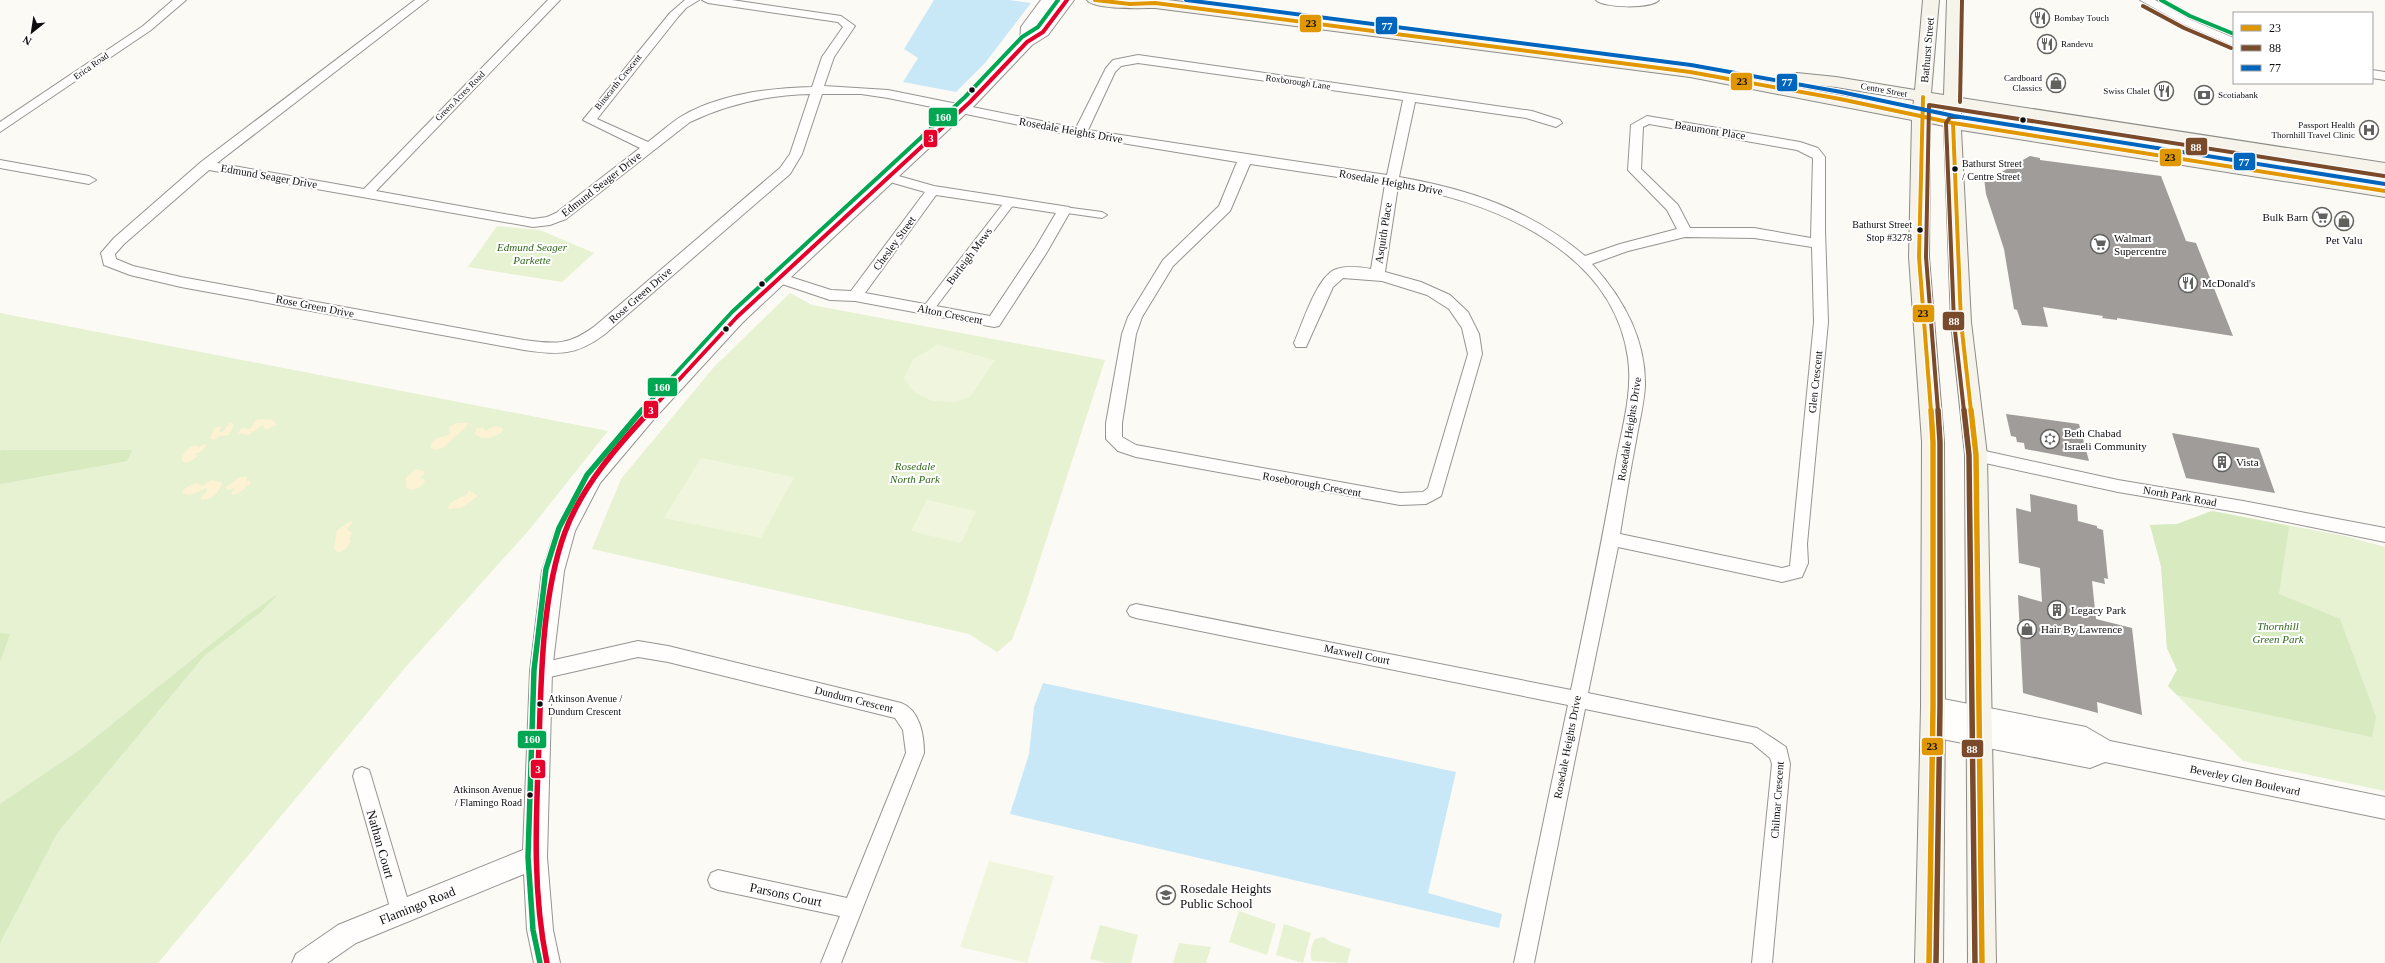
<svg xmlns="http://www.w3.org/2000/svg" width="2385" height="963" font-family="'Times New Roman',serif">
	<rect width="100%" height="100%" fill="#fcfaf4"/>
	<path fill="#e6f2d2" d="M497 226 540 230 594 253 562 282 468 267Z
		M790 293 812 305 1105 360 1026 602 1012 640 997 652 969 634 592 549 621 479 714 367Z
		M0 313 608 431 530 529 404 669 158 963H0Z
		M2212 511 2345 536 2385 547V791L2243 761 2168 686 2177 670 2167 648 2161 566 2150 525 2177 524Z
		M1239 911 1276 924 1267 955 1229 942Z
		M1284 924 1311 933 1303 963 1276 955Z
		M1100 925 1138 935 1131 963H1107L1090 959Z
		M1323 937 1331 942 1351 949 1347 963 1312 961C1309 953 1311 947 1315 939Z
		M1179 943 1211 947 1206 963H1173Z"/>
	<path fill="#d7eac0" d="M2 450H132L127 461 0 484V451Z
		M2212 511 2289 526 2279 594 2340 619 2376 717 2372 737 2177 695 2168 686 2177 670 2167 648 2161 566 2150 525 2177 524Z
		M279 593 261 612 204 656 57 833 0 943V804L80 750 245 617Z
		M0 633 10 634 0 662Z"/>
	<path fill="#fdf2d4" d="M261 419 272 420 277 425 265 430 263 425 248 435 238 433 242 428 250 429 256 420Z
		M230 422 234 425 229 435 219 436 215 440 210 438 215 427H221L219 432H223Z
		M456 423H469C461 434 451 439 443 448L434 450 431 448C430 437 443 438 450 434L449 427Z
		M495 426 501 427 504 430C497 437 484 442 475 434L476 428H484L485 431Z
		M204 444 207 445 201 452 195 454 193 456 199 454C194 459 189 465 182 461 181 454 189 446 196 445L199 447Z
		M416 469 425 472 419 478 424 479 425 482 419 488 410 490 406 487V478Z
		M240 477H247L246 481H251L249 483H251L239 493 233 495 231 494 235 488 227 490 226 487Z
		M211 480 222 482V484C218 493 213 499 202 500L200 498 207 491V488C198 490 193 498 182 493 184 487 192 484 197 483L202 486Z
		M469 490 478 496 461 508 448 509 449 504 461 497 466 496Z
		M351 521 353 522 347 529 352 533 349 538 351 541 346 549 338 553 334 548 337 530Z"/>
	<path fill="#f0f6dd" d="M938 345 995 360 970 397 956 402 932 401 913 391 904 378 913 359Z
		M701 458 794 477 761 538 664 518Z
		M927 500 976 511 961 543 911 531Z
		M989 861 1054 876 1027 963 960 947Z"/>
	<path fill="#c8e8f8" d="M934 0H1009L1031 3 985 63 956 92 903 82 918 58 904 49Z
		M1043 683 1456 772 1428 893 1502 914 1499 928 1010 814 1029 754 1034 707Z"/>
	<path fill="#9f9c99" d="M2030 156 2040 158V160L2161 176 2186 241 2196 243 2233 336 2117 318V320L2102 318 2103 316 2043 307 2048 327 2022 325 2017 310 2014 309 2004 249 1986 194 1984 178 1989 179Z
		M2006 414 2079 424 2089 461 2025 449 2024 443 2017 442 2016 437 2011 436Z
		M2172 433 2259 448 2275 493 2186 478Z
		M2030 494 2077 505 2078 521 2097 526V528L2103 530 2108 579 2104 578 2105 584 2092 581 2096 619 2132 628 2142 715 2097 702 2098 713 2023 693 2018 595 2042 602 2040 568 2019 563 2016 508 2031 512Z"/>
	<g fill="none" stroke-linecap="round" stroke-linejoin="round">
		<defs>
			<path id="pedestrian" d="M1010 199 1015 202 1014 204 932 312H924L923 309 924 306 1006 200Z
				M1064 207 1102 212 1107 215 1102 218 1060 212 1059 210Z"/>
			<path id="minor" d="M173 0H186L151 30 0 132V122L143 26Z
				M415 0H428L217 163 364 189 548 0H560L376 191 533 219 547 217 556 213 640 148 583 120 670 13 685 0H699L686 8 678 17 597 119 648 142C659 134 670 123 682 116 720 94 769 88 812 87L822 57 843 27 838 22 708 3 702 0H732L841 16 855 26 834 57 824 86 888 90 1076 128 1106 68 1113 60 1138 55 1532 111 1560 120 1562 123 1556 127 1526 118 1415 102 1399 177C1469 189 1531 210 1585 256L1620 244 1677 229 1667 210 1628 170 1631 125 1647 116 1800 142 1818 148 1825 157V230L1828 322 1807 544 1808 563 1802 577 1782 582 1618 547 1588 693 1757 728 1786 747 1790 764 1772 963H1752L1772 764 1770 758 1752 743 1585 709 1534 963H1514L1568 705 1136 618 1130 616 1127 611 1130 606 1136 604 1571 690C1587 614 1603 538 1616 461 1622 428 1633 392 1628 358 1613 250 1492 201 1398 186L1385 272 1421 282 1450 295 1468 312 1479 334 1482 354 1441 496 1426 504 1400 505 1136 457 1118 451 1106 439V423L1122 334 1128 317 1163 260 1219 206 1237 162 1049 131 888 98 861 94H822L802 154 790 174 605 334C576 356 559 355 524 350L181 287 130 275 104 265 101 253 114 238 201 162ZM1138 63 1403 100 1387 175 1088 130 1115 72 1121 66ZM810 94 790 154 780 168 595 326C568 346 556 344 524 340L181 277 133 266 116 259 115 254 124 244 209 170 533 227 550 225 566 219 690 122C728 104 768 95 810 94ZM1649 124 1797 150 1813 158 1811 238 1754 228H1690L1678 205 1641 169 1643 127ZM1250 164 1385 184 1371 269C1360 267 1345 265 1334 270 1316 279 1302 325 1294 343L1296 347H1306L1333 287 1343 278 1382 281 1427 295 1449 309 1462 328 1468 354 1428 488 1423 492 1400 493 1136 445 1122 437V423L1136 334 1142 317 1173 266 1230 211ZM1685 237 1754 238 1812 247 1814 322 1790 566 1782 568 1620 534C1625 503 1630 472 1636 441 1639 423 1644 404 1645 386 1646 339 1623 298 1592 264L1628 251Z
				M1596 0H1659C1651 9 1603 8 1596 0Z
				M2140 0H2155L2191 20 2234 38V46L2183 24Z
				M2372 70 2385 72V80L2372 78Z
				M0 160 89 176 96 180 89 184 0 168Z
				M888 173 934 186 1069 207 1071 210 1047 252 999 326 994 327 855 301 830 300 773 281 771 278 778 273 831 290 851 291 925 192 883 180 881 177 883 174ZM936 195 1056 213 1036 247 990 316 865 293Z
				M1976 449 2118 480 2243 501 2385 528V542L2243 513 2118 492 1976 461 1970 459 1968 455 1970 451Z
				M638 641 668 646 901 703C920 710 924 735 924 753L841 963H821L840 916 718 890 711 887 708 880 711 873 718 870 847 898 906 753 903 730 895 718 668 662 638 657 541 679 535 677 532 671 535 665 541 663Z
				M362 767 369 770 371 776 411 911 408 918 401 921 394 918 391 911 353 776 355 770Z"/>
			<path id="tertiary" d="M1041 0H1055L1035 27V31L1060 0H1074L1048 35 1032 45 975 105 743 322 654 419 600 483 575 531 564 571 552 671 547 857 553 930 560 963H534L527 930 524 874 356 943 327 963H292L296 954 338 925 523 850 530 671 542 571 555 531 586 472 640 409 731 312 965 99 1020 41 1021 27Z
				M1933 697 2086 727 2110 741 2385 797V819L2105 762 2090 768 1932 737 1924 734 1921 727 1924 720 1932 717 1925 714 1922 707 1925 700Z"/>
			<path id="secondary" d="M1087 0H1168L1690 67 1913 109 1914 100 1836 87 1797 83 1791 82 1789 78 1791 74 1797 73 1836 77 1915 90 1923 0H1939L1931 93 1944 95 1947 0H1963L1961 98 2385 163V175L1961 108V119L2385 185V197L1961 130 1971 322 1987 455 1996 963H1968L1965 455 1951 322 1944 126 1930 123 1929 257 1944 442 1945 707 1943 963H1915L1921 707 1922 442 1909 257 1912 120 1690 77 1155 8C1142 8 1094 10 1087 0ZM1931 103 1944 106V116L1930 113Z"/>
		</defs>
		<use href="#pedestrian" stroke="#959492" stroke-width="2"/>
		<use href="#minor" stroke="#959492" stroke-width="2"/>
		<use href="#tertiary" stroke="#959492" stroke-width="2"/>
		<use href="#secondary" stroke="#8c8b88" stroke-width="2"/>
		<use href="#pedestrian" fill="#fffefd" fill-rule="evenodd"/>
		<use href="#minor" fill="#fffefd" fill-rule="evenodd"/>
		<use href="#tertiary" fill="#fffefd" fill-rule="evenodd"/>
		<use href="#secondary" fill="#f5f3ea" fill-rule="evenodd"/>
		<defs>
			<path id="bus-1-far1" d="M1095 0 1130 4 1155 3 1690 72 1840 99 1953 123 2385 191
				M1923 97 1919 257 1931 411
				M1953 123 1961 322 1971 411"/>
			<path id="bus-1" d="M1971 410 1976 455 1982 963
				M1929 963 1933 707V442L1931 410"/>
			<path id="bus-2-far1" d="M2143 6 2184 28 2231 48
				M1960 102 1962 0
				M1959 117H1950L1946 123 1954 322 1964 411
				M1938 411 1926 257 1929 105 2384 176"/>
			<path id="bus-2" d="M1964 410 1969 455 1975 963
				M1936 963 1940 707V442L1938 410"/>
			<path id="bus-3" d="M1186 0 1691 65 1841 92 1954 116 2385 184"/>
			<path id="bus-4-far1" d="M650 411 737 317 970 102 1027 42 1043 32 1067 0"/>
			<path id="bus-4" d="M547 963C532 890 536 817 539 744 541 678 542 594 565 532 582 486 618 445 651 410"/>
			<path id="bus-5-far1" d="M2161 0 2190 16 2234 34
				M641 411 732 312 965 97 1022 37 1038 27 1058 0"/>
			<path id="bus-5" d="M540 963 533 930 528 857 534 670 546 569 559 528 587 475 642 410"/>
		</defs>
		<use href="#bus-1-far1" stroke="#fff" stroke-width="6"/>
		<use href="#bus-1" stroke="#fff" stroke-width="8"/>
		<use href="#bus-2-far1" stroke="#fff" stroke-width="6"/>
		<use href="#bus-2" stroke="#fff" stroke-width="8"/>
		<use href="#bus-3" stroke="#fff" stroke-width="6"/>
		<use href="#bus-4-far1" stroke="#fff" stroke-width="6"/>
		<use href="#bus-4" stroke="#fff" stroke-width="8"/>
		<use href="#bus-5-far1" stroke="#fff" stroke-width="6"/>
		<use href="#bus-5" stroke="#fff" stroke-width="8"/>
		<use href="#bus-1-far1" stroke="#e09701" stroke-width="4"/>
		<use href="#bus-1" stroke="#e09701" stroke-width="5.5"/>
		<use href="#bus-2-far1" stroke="#7a4b2a" stroke-width="4"/>
		<use href="#bus-2" stroke="#7a4b2a" stroke-width="5.5"/>
		<use href="#bus-3" stroke="#0065bd" stroke-width="4"/>
		<use href="#bus-4-far1" stroke="#e4002b" stroke-width="4"/>
		<use href="#bus-4" stroke="#e4002b" stroke-width="5.5"/>
		<use href="#bus-5-far1" stroke="#00a651" stroke-width="4"/>
		<use href="#bus-5" stroke="#00a651" stroke-width="5.5"/>
	</g>
	<defs>
		<symbol id="restaurant-ring" viewBox="-11 -11 22 22"><circle r="9.5" fill="#fff" stroke="#61615e" stroke-width="1.5"/><path d="M-5-6h1v4h1v-4h1v4h1v-4h1v5L-1.5 .5V6h-2V.5L-5-1ZM5-6V6H3V1.5H1.5Q1.5-4 5-6Z" fill="#61615e"/></symbol>
		<symbol id="shop-ring" viewBox="-11 -11 22 22"><circle r="9.5" fill="#fff" stroke="#61615e" stroke-width="1.5"/><path d="M-5-2.5h2.3a2.7 3.5 0 0 1 5.4 0H5L5.5 6h-11ZM-1.5-2.5h3a1.5 2.3 0 0 0-3 0Z" fill="#61615e"/></symbol>
		<symbol id="bank-ring" viewBox="-11 -11 22 22"><circle r="9.5" fill="#fff" stroke="#61615e" stroke-width="1.5"/><path d="M-6-4H6V4H-6ZM0-2.3a2.3 2.3 0 1 0 0 4.6a2.3 2.3 0 1 0 0-4.6Z" fill="#61615e"/></symbol>
		<symbol id="hospital-ring" viewBox="-11 -11 22 22"><circle r="9.5" fill="#fff" stroke="#61615e" stroke-width="1.5"/><path d="M-5-5h3v3.5h4V-5h3V5h-3V1.5h-4V5h-3Z" fill="#61615e"/></symbol>
		<symbol id="supermarket-ring" viewBox="-11 -11 22 22"><circle r="9.5" fill="#fff" stroke="#61615e" stroke-width="1.5"/><path d="M-6-5.5h2.5l.6 2H6L4.5 2H-2.5L-4.4-4H-6ZM-1.5 3.2a1.3 1.3 0 1 0 .1 0ZM3 3.2a1.3 1.3 0 1 0 .1 0Z" fill="#61615e"/></symbol>
		<symbol id="synagogue-ring" viewBox="-11 -11 22 22"><circle r="9.5" fill="#fff" stroke="#61615e" stroke-width="1.5"/><path d="M0-6.5L5.6 3.2H-5.6ZM0 6.5L5.6-3.2H-5.6Z" fill="#61615e"/></symbol>
		<symbol id="building-ring" viewBox="-11 -11 22 22"><circle r="9.5" fill="#fff" stroke="#61615e" stroke-width="1.5"/><path d="M-4-6H4V6H1V3H-1V6H-4ZM-2.5-4.3h1.7v1.8h-1.7ZM.8-4.3h1.7v1.8H.8ZM-2.5-1h1.7V.8h-1.7ZM.8-1h1.7V.8H.8Z" fill="#61615e"/></symbol>
		<symbol id="school-ring" viewBox="-11 -11 22 22"><circle r="9.5" fill="#fff" stroke="#61615e" stroke-width="1.5"/><path d="M0-5L7-2L0 1L-7-2ZM-4 1L0 2.5L4 1V4Q0 6-4 4Z" fill="#61615e"/></symbol>
	</defs>
	<g fill-rule="evenodd">
		<use href="#restaurant-ring" x="2029" y="7" width="22" height="22"/>
		<use href="#restaurant-ring" x="2036" y="33" width="22" height="22"/>
		<use href="#shop-ring" x="2045" y="72" width="22" height="22"/>
		<use href="#restaurant-ring" x="2153" y="80" width="22" height="22"/>
		<use href="#bank-ring" x="2193" y="84" width="22" height="22"/>
		<use href="#hospital-ring" x="2358" y="119" width="22" height="22"/>
		<use href="#supermarket-ring" x="2311" y="206" width="22" height="22"/>
		<use href="#shop-ring" x="2333" y="210" width="22" height="22"/>
		<use href="#supermarket-ring" x="2089" y="233" width="22" height="22"/>
		<use href="#restaurant-ring" x="2177" y="272" width="22" height="22"/>
		<use href="#synagogue-ring" x="2039" y="428" width="22" height="22"/>
		<use href="#building-ring" x="2211" y="451" width="22" height="22"/>
		<use href="#building-ring" x="2046" y="599" width="22" height="22"/>
		<use href="#shop-ring" x="2016" y="618" width="22" height="22"/>
		<use href="#school-ring" x="1155" y="884" width="22" height="22"/>
	</g>
	<g fill="#0e0e0e" stroke="#fff" stroke-width="1.5">
		<circle cx="972" cy="90" r="3.5"/>
		<circle cx="2023" cy="120" r="3.5"/>
		<circle cx="1955" cy="169" r="3.5"/>
		<circle cx="1920" cy="230" r="3.5"/>
		<circle cx="762" cy="284" r="3.5"/>
		<circle cx="726" cy="329" r="3.5"/>
		<circle cx="540" cy="704" r="3.5"/>
		<circle cx="530" cy="795" r="3.5"/>
	</g>
	<g text-anchor="middle" stroke-width="4" stroke-linejoin="round" paint-order="stroke">
		<g font-size="9" fill="#0e0e0e" stroke="#fff" text-anchor="start">
			<text x="2054" y="21">Bombay Touch</text>
			<text x="2061" y="47">Randevu</text>
			<text x="2042" y="81" text-anchor="end">Cardboard<tspan x="2042" dy="10">Classics</tspan></text>
			<text x="2150" y="94" text-anchor="end">Swiss Chalet</text>
			<text x="2218" y="98">Scotiabank</text>
			<text x="2355" y="128" text-anchor="end">Passport Health<tspan x="2355" dy="10">Thornhill Travel Clinic</tspan></text>
		</g>
		<g font-size="9" fill="#0e0e0e" stroke="#fff">
			<text transform="translate(91 66) rotate(-35)" y="3">Erica Road</text>
			<text transform="translate(618 82) rotate(-51)" y="3">Binscarth Crescent</text>
			<text transform="translate(1298 82) rotate(8)" y="3">Roxborough Lane</text>
			<text transform="translate(1884 90) rotate(10)" y="3">Centre Street</text>
			<text transform="translate(460 96) rotate(-45)" y="3">Green Acres Road</text>
		</g>
		<g font-size="10" fill="#0e0e0e" stroke="#fff" text-anchor="start">
			<text x="1962" y="167">Bathurst Street<tspan x="1962" dy="13">/ Centre Street</tspan></text>
			<text x="1912" y="228" text-anchor="end">Bathurst Street<tspan x="1912" dy="13">Stop #3278</tspan></text>
			<text x="548" y="702">Atkinson Avenue /<tspan x="548" dy="13">Dundurn Crescent</tspan></text>
			<text x="522" y="793" text-anchor="end">Atkinson Avenue<tspan x="522" dy="13">/ Flamingo Road</tspan></text>
		</g>
		<g font-size="11" fill="#0e0e0e" stroke="#fff">
			<text transform="translate(1927 50) rotate(-85)" y="4">Bathurst Street</text>
			<text transform="translate(1071 130) rotate(10)" y="4">Rosedale Heights Drive</text>
			<text transform="translate(1710 130) rotate(9)" y="4">Beaumont Place</text>
			<text transform="translate(269 176) rotate(10)" y="4">Edmund Seager Drive</text>
			<text transform="translate(1391 182) rotate(10)" y="4">Rosedale Heights Drive</text>
			<text transform="translate(601 184) rotate(-38)" y="4">Edmund Seager Drive</text>
			<text transform="translate(1383 233) rotate(-81)" y="4">Asquith Place</text>
			<text transform="translate(894 243) rotate(-54)" y="4">Chesley Street</text>
			<text transform="translate(969 256) rotate(-53)" y="4">Burleigh Mews</text>
			<text transform="translate(640 295) rotate(-41)" y="4">Rose Green Drive</text>
			<text transform="translate(315 306) rotate(11)" y="4">Rose Green Drive</text>
			<text transform="translate(950 314) rotate(11)" y="4">Alton Crescent</text>
			<text transform="translate(1815 382) rotate(-84)" y="4">Glen Crescent</text>
			<text transform="translate(1629 429) rotate(-81)" y="4">Rosedale Heights Drive</text>
			<text transform="translate(1312 484) rotate(10)" y="4">Roseborough Crescent</text>
			<text transform="translate(2180 496) rotate(10)" y="4">North Park Road</text>
			<text transform="translate(1357 654) rotate(11)" y="4">Maxwell Court</text>
			<text transform="translate(854 699) rotate(14)" y="4">Dundurn Crescent</text>
			<text transform="translate(1567 747) rotate(-79)" y="4">Rosedale Heights Drive</text>
			<text transform="translate(2245 780) rotate(12)" y="4">Beverley Glen Boulevard</text>
			<text transform="translate(1777 800) rotate(-86)" y="4">Chilmar Crescent</text>
		</g>
		<g font-size="11" fill="#0e0e0e" stroke="#fff" text-anchor="start">
			<text x="2308" y="221" text-anchor="end">Bulk Barn</text>
			<text x="2114" y="242">Walmart<tspan x="2114" dy="13">Supercentre</tspan></text>
			<text x="2344" y="244" text-anchor="middle">Pet Valu</text>
			<text x="2202" y="287">McDonald's</text>
			<text x="2064" y="437">Beth Chabad<tspan x="2064" dy="13">Israeli Community</tspan></text>
			<text x="2236" y="466">Vista</text>
			<text x="2071" y="614">Legacy Park</text>
			<text x="2041" y="633">Hair By Lawrence</text>
		</g>
		<g font-size="11" font-style="italic" fill="#2f691b" stroke="#fff">
			<text x="532" y="251">Edmund Seager<tspan x="532" dy="13">Parkette</tspan></text>
			<text x="915" y="470">Rosedale<tspan x="915" dy="13">North Park</tspan></text>
			<text x="2278" y="630">Thornhill<tspan x="2278" dy="13">Green Park</tspan></text>
		</g>
		<g font-size="13" fill="#0e0e0e" stroke="#fff">
			<text transform="translate(381 844) rotate(74)" y="5">Nathan Court</text>
			<text transform="translate(786 894) rotate(12)" y="5">Parsons Court</text>
			<text transform="translate(417 905) rotate(-22)" y="5">Flamingo Road</text>
		</g>
		<g font-size="13" fill="#0e0e0e" stroke="#fff" text-anchor="start">
			<text x="1180" y="893">Rosedale Heights<tspan x="1180" dy="15">Public School</tspan></text>
		</g>
	</g>
	<g stroke="#fff" stroke-width="1.5">
		<rect x="1299" y="14" width="23" height="19" rx="4" fill="#e09701"/>
		<rect x="1375" y="16" width="23" height="19" rx="4" fill="#0065bd"/>
		<rect x="1730" y="72" width="23" height="19" rx="4" fill="#e09701"/>
		<rect x="1776" y="73" width="22" height="19" rx="4" fill="#0065bd"/>
		<rect x="928" y="107" width="30" height="20" rx="4" fill="#00a651"/>
		<rect x="923" y="129" width="15" height="19" rx="4" fill="#e4002b"/>
		<rect x="2185" y="137" width="23" height="19" rx="4" fill="#7a4b2a"/>
		<rect x="2159" y="148" width="23" height="19" rx="4" fill="#e09701"/>
		<rect x="2233" y="152" width="23" height="19" rx="4" fill="#0065bd"/>
		<rect x="1912" y="304" width="23" height="19" rx="4" fill="#e09701"/>
		<rect x="1942" y="311" width="23" height="20" rx="4" fill="#7a4b2a"/>
		<rect x="647" y="377" width="31" height="20" rx="4" fill="#00a651"/>
		<rect x="643" y="400" width="16" height="19" rx="4" fill="#e4002b"/>
		<rect x="517" y="730" width="30" height="19" rx="4" fill="#00a651"/>
		<rect x="1921" y="737" width="23" height="19" rx="4" fill="#e09701"/>
		<rect x="1961" y="739" width="23" height="19" rx="4" fill="#7a4b2a"/>
		<rect x="530" y="759" width="16" height="20" rx="4" fill="#e4002b"/>
	</g>
	<g font-size="11" text-anchor="middle" font-weight="bold" fill="#fff">
		<text x="1387" y="30">77</text>
		<text x="1787" y="86">77</text>
		<text x="943" y="121">160</text>
		<text x="931" y="142">3</text>
		<text x="2196" y="151">88</text>
		<text x="2244" y="166">77</text>
		<text x="1954" y="325">88</text>
		<text x="662" y="391">160</text>
		<text x="651" y="414">3</text>
		<text x="532" y="743">160</text>
		<text x="1972" y="753">88</text>
		<text x="538" y="773">3</text>
	</g>
	<g font-size="11" text-anchor="middle" font-weight="bold" fill="#111">
		<text x="1311" y="27">23</text>
		<text x="1742" y="85">23</text>
		<text x="2170" y="161">23</text>
		<text x="1923" y="317">23</text>
		<text x="1932" y="750">23</text>
	</g>
	<rect x="2233" y="12" width="140" height="72" fill="#ffffff" stroke="#9f9f9f"/>
	<rect x="2241" y="25" width="20" height="6" fill="#e09701" stroke="#9f9f9f"/>
	<text x="2269" y="32" font-size="12" fill="#0e0e0e">23</text>
	<rect x="2241" y="45" width="20" height="6" fill="#7a4b2a" stroke="#9f9f9f"/>
	<text x="2269" y="52" font-size="12" fill="#0e0e0e">88</text>
	<rect x="2241" y="65" width="20" height="6" fill="#0065bd" stroke="#9f9f9f"/>
	<text x="2269" y="72" font-size="12" fill="#0e0e0e">77</text>
	<g transform="translate(32 32) rotate(210)" stroke="#ffffff" stroke-width="3" paint-order="stroke">
	<path d="M0-3L7 15L0 10L-7 15Z" fill="#0e0e0e"/>
	<text y="-6" font-size="11" font-weight="bold" text-anchor="middle" fill="#0e0e0e">N</text>
	</g>
</svg>
